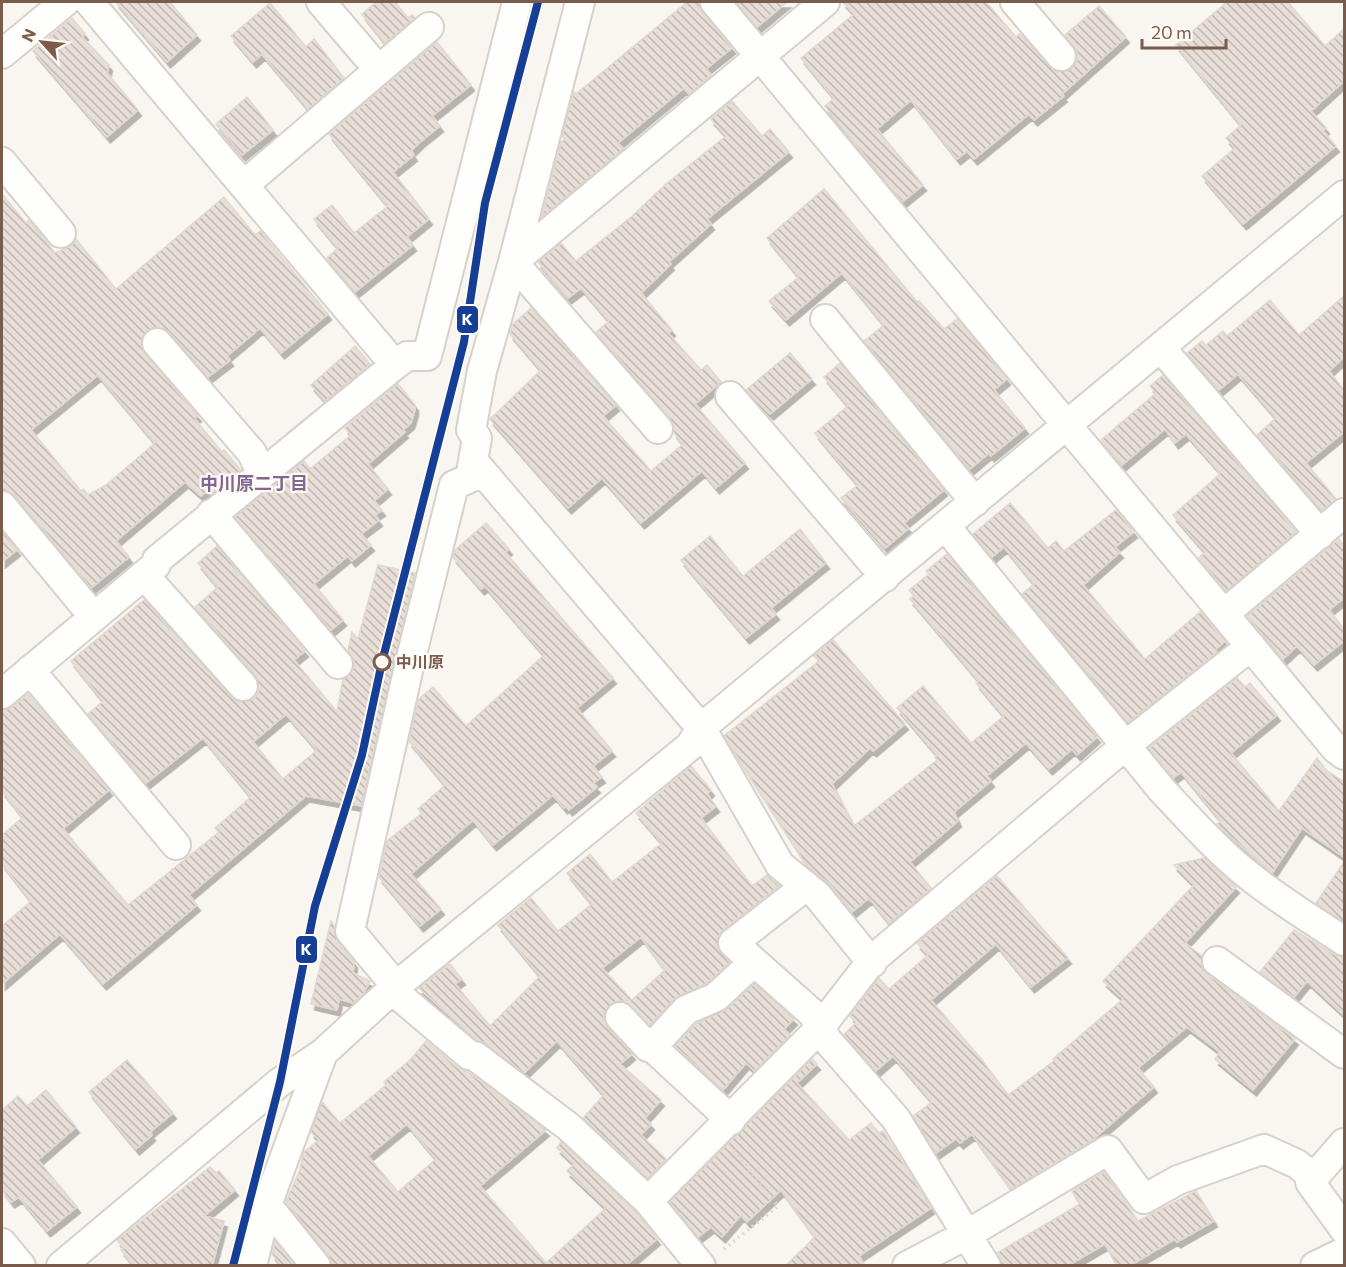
<svg xmlns="http://www.w3.org/2000/svg" width="1346" height="1267" font-family="Commissioner,'Noto Sans JP',sans-serif">
	<defs>
		<pattern id="building-back-hatch" width="6" height="6" patternUnits="userSpaceOnUse" patternTransform="scale(1.5)"><rect width="6" height="6" fill="#e6ded7"/><path d="M-1 5l2 2M0 0l6 6M5-1l2 2" fill="none" stroke="#bfb7b1"/></pattern>
		<filter id="shadow"><feDropShadow dx="3.5" dy="6" stdDeviation="0" flood-color="#0004"/></filter>
	</defs>
	<rect width="100%" height="100%" fill="#f9f5f0"/>
	<path fill="url(#building-back-hatch)" stroke="#e2d8d2" stroke-width="1.5" fill-rule="evenodd" filter="url(#shadow)" d="M116 2H170L197 35 167 62Z
		M376 2H395L408 18 412 15 415 18 385 43 362 14Z
		M687 2H699L702 13 732 48 706 69 711 75 689 94 684 88 618 143 623 149 542 217 561 142 565 139 562 136 574 92 576 94Z
		M736 2H787L757 27Z
		M843 2H986L1016 37 1020 34 1056 72 1071 69 1077 61V52L1065 35 1099 6 1126 37 1062 94 1064 96 1034 120 1029 114 974 159 967 151 957 159 911 100 877 129 923 185 902 202 825 106 834 98 801 58 854 14Z
		M1227 2H1288L1325 46 1344 29V81L1311 111 1326 128 1323 131 1336 146 1243 224 1202 176 1235 148 1226 138 1241 125 1176 45Z
		M270 3 306 47 314 39 344 78 308 109 262 54 253 62 231 36Z
		M72 18 85 34 82 37 109 65 107 73 138 110 107 137 33 51Z
		M437 42 471 85 432 116 440 126 420 142 411 151 414 155 393 172 429 219 407 237 413 245 355 292 327 258 338 248 314 219 332 205 354 233 388 206 329 134Z
		M247 97 273 130 242 155 216 124Z
		M732 101 762 136 770 129 789 152 707 219 711 224 669 262 671 264 641 293 672 330 668 333 701 370 707 365 721 382 695 404 745 463 716 488 702 471 641 523 602 478 568 508 490 419 541 370 510 334 512 325 531 308 616 405 603 416 651 471 683 444 674 433 670 418 596 332 609 321 581 288 568 298 538 262 561 243 576 261 631 217 666 184 726 136 711 119Z
		M824 189 917 302 919 301 944 329 957 319 1007 379 994 390 1025 428 991 456 989 453 970 469 864 341 884 325 842 273 786 320 769 301 799 277 767 238Z
		M2 194 26 223 29 220 55 253 71 246 76 239 116 289 224 197 255 235 260 231 328 314 281 353 260 328 227 356 230 360 208 377 169 332 154 327 146 331 141 346 145 354 198 416 194 418 222 452 224 450 241 470 211 494 208 490 201 496 185 482 116 541 129 557 91 588 15 495 2 490ZM98 375 155 443 106 485 88 495 83 489 81 491 31 430Z
		M1344 296V357L1329 371 1344 390V432L1306 463 1336 499 1322 510 1257 435 1276 418 1238 374 1219 390 1187 353 1202 341 1206 345 1223 331 1227 336 1270 300 1299 335Z
		M355 346 370 364 325 401 311 385Z
		M790 353 812 379 770 414 746 390Z
		M840 363 944 490 904 523 909 528 885 548 841 498 858 485 815 433 848 406 824 377Z
		M1163 375 1296 532 1226 591 1199 558 1205 552 1173 515 1220 474 1217 469 1186 434 1175 443 1165 429 1122 465 1101 440 1156 393 1150 386Z
		M398 384 415 405V410L411 423 403 430 405 432 368 464 388 489 374 501 382 510 375 515 379 520 361 534 371 545 352 561 348 556 314 584 343 620 331 630 235 517 304 461 310 469 351 435 345 428Z
		M1010 503 1048 548 1056 541 1064 551 1116 510 1134 532 1115 547 1120 552 1083 585 1145 659 1200 612 1225 641 1215 650 1217 652 1128 722 1022 594 1034 584 1004 547 992 557 973 534Z
		M486 523 509 549 505 552 613 678 577 708 612 751 593 766 602 777 593 783 597 787 569 810 566 806 564 808 553 795 493 845 473 820 411 874 441 909 420 926 379 877 387 841 422 813 418 809 445 785 409 741 419 699 433 687 466 726 544 655 485 586 481 589 453 557 455 550Z
		M800 529 826 563 771 608 776 614 746 638 681 560 710 536 743 576Z
		M2 531 17 550 2 562Z
		M1339 539 1344 546V598L1329 610 1344 629V641L1314 665 1297 646 1283 659 1247 616Z
		M217 546 305 651 294 660 337 712 343 679 354 669V661L348 651 352 632 358 639 378 565 415 573 361 806 306 796 189 895 197 905 103 984 60 934 2 984V926L31 901 2 864V835L23 817 2 791V710L12 707 28 694 109 790 63 829 128 905 219 832 215 828 251 797 203 738 146 783 88 714 103 701 71 661 144 600 231 697 238 702 254 699 259 691 256 676 195 607 218 587 198 563ZM286 714 317 750 283 779 253 742Z
		M947 554 1097 737 1077 755 1072 749 1049 769 1026 743 987 776 991 781 954 812 958 821 910 862 931 888 889 923 869 898 852 912 830 884 807 866 724 736 819 661 814 656 833 640 905 724 873 751 870 748 832 784 854 826 937 760 935 757 937 755 897 708 923 686 971 743 1004 716 976 683 979 681 910 599 914 596 909 590 929 574 926 571Z
		M1237 678 1245 687 1250 683 1277 715 1231 753 1279 811 1317 758 1326 770 1344 782V857L1302 828 1272 873 1223 830 1217 824 1221 821 1181 772 1173 778 1149 748Z
		M691 766 711 790 707 794 716 806 701 818 752 886 767 875 779 886 723 930 718 937 717 948 730 962 707 983 674 999 650 1025 624 1001H616L604 1012V1020L608 1028 632 1054 620 1064 661 1100 645 1118 651 1124 641 1135 666 1159 648 1178 583 1118 604 1095 557 1041 524 1073 485 1043 476 1039 419 988 450 964 462 979 455 984 490 1026 540 976 498 925 531 898 558 931 592 904 567 873 590 854 612 882 662 843 636 813ZM641 937 665 970 632 1000 602 968Z
		M1204 858 1236 887 1185 943 1202 956V967L1207 974 1295 1039 1253 1090 1215 1059 1220 1052 1187 1027 1138 1068 1154 1087 1091 1141 1011 1189 972 1134 960 1143 956 1139 936 1153 913 1116 932 1102 893 1056 876 1071 844 1034 856 1023 850 1016 879 978 889 989 928 955 917 943 997 876 1068 958 1031 987 996 944 931 1000 982 1060 1008 1095 1054 1061 1053 1059 1123 999 1103 981 1194 885 1174 865Z
		M1344 862V922L1316 903Z
		M331 921 334 925 337 941 354 962 353 973 370 981 363 994 353 1003 339 999 337 1010 311 1004Z
		M1294 930 1335 955 1344 957V1015L1307 981 1294 997 1260 972Z
		M754 984 794 1019 784 1029 790 1035 754 1071 746 1063 723 1090 675 1046 696 1024 727 1009Z
		M426 1041 458 1068 468 1072 546 1130 480 1186 546 1263 606 1208 567 1171 574 1164 557 1148 561 1142 636 1212 657 1239 625 1266H332L329 1256 286 1202 299 1172 304 1152 319 1140 311 1132 322 1102 340 1123 386 1085 384 1082 411 1059ZM407 1124 436 1159 398 1192 368 1156Z
		M812 1059 817 1064 797 1083 849 1140 871 1123 879 1133 883 1131 931 1208 859 1256 865 1266H785L815 1237 781 1190 747 1222 741 1215 722 1237 711 1227 698 1237 670 1202Z
		M127 1060 173 1113 150 1132 152 1135 136 1149 89 1092Z
		M46 1090 76 1127 38 1160 77 1207 47 1231 19 1197 11 1202 2 1190V1110L18 1096 27 1106Z
		M210 1167 216 1173 219 1171 235 1190 204 1216 224 1221 212 1266H134L121 1250 124 1248 117 1240Z
		M1104 1172 1138 1221 1196 1191 1214 1221 1177 1242 1175 1239 1129 1266H1117L1105 1244 1067 1266H1002L997 1253 1080 1204 1072 1191Z
		M275 1241 294 1266H282L272 1254Z"/>
	<g fill="none" stroke-linecap="round" stroke-linejoin="round">
		<defs>
			<path id="minor" d="M89 2 395 365
				M321 2 367 56
				M715 2 1336 749 1344 755
				M1015 2 1061 56
				M2 54 65 2
				M2 162 61 233
				M244 185 429 27
				M513 262 825 2
				M513 262 658 429
				M825 319 975 502
				M157 343 252 453 261 473
				M1161 348 1320 534
				M730 396 885 577
				M475 463 701 728 780 865 817 895 872 963
				M2 506 94 617
				M211 514 338 664
				M946 527 1162 790C1190 820 1217 850 1248 875 1279 900 1312 920 1344 941
				M144 575 243 686
				M1225 613 1344 513
				M30 670 176 845
				M2 694 156 565 157 560 395 365 407 356H427L517 2
				M806 886 733 943 813 1014 827 1040 896 1119 986 1266
				M1217 961 1344 1054
				M396 986 350 931 410 662 454 485 470 478 477 438 471 430 482 371 513 262 580 2
				M392 990 469 1055 475 1056 569 1127 648 1201 701 1266
				M620 1017 648 1047H652L686 1010 716 997 754 962
				M652 1047 731 1120
				M1344 1143 1310 1182 1344 1229
				M648 1201 819 1029 873 959 1126 745 1251 646
				M267 1205 316 1266
				M2 1243 21 1266
				M61 1266 280 1082 323 1053 396 986 690 746 701 728 1344 195
				M252 1266 267 1205 323 1053
				M907 1266 966 1235 1108 1150 1144 1199 1178 1180 1264 1149 1297 1164 1314 1178
				M1315 1266 1344 1252"/>
		</defs>
		<use href="#minor" stroke="#d7d1cb" stroke-width="32"/>
		<path stroke="#dcd5d0" stroke-width="4" stroke-dasharray="1.5 4.5" stroke-linecap="butt" d="M724 1249 778 1206 734 1151"/>
		<use href="#minor" stroke="#fefefd" stroke-width="28"/>
		<defs>
			<path id="rail-1" d="M233 1266 280 1082 315 906 362 755 382 662 464 342 485 203 538 2"/>
		</defs>
		<use href="#rail-1" stroke="#fffaf3" stroke-width="12"/>
		<use href="#rail-1" stroke="#153f97" stroke-width="8"/>
	</g>
	<circle fill="#fffaf3" stroke="#7a5c4d" stroke-width="3" cx="382" cy="662" r="8"/>
	<g text-anchor="middle" stroke-width="4.5" stroke-linejoin="round" paint-order="stroke">
		<g font-size="16" font-weight="bold" fill="#7a5c4d" stroke="#fffaf3" text-anchor="start">
			<text x="396" y="668">中川原</text>
		</g>
		<g font-size="18" font-weight="bold" fill="#846695" stroke="#fffaf3">
			<text x="254" y="490">中川原二丁目</text>
		</g>
	</g>
	<g stroke="#fffaf3" stroke-width="2">
		<rect x="456" y="305" width="23" height="29" rx="6" fill="#153f97"/>
		<rect x="295" y="935" width="23" height="29" rx="6" fill="#153f97"/>
	</g>
	<g font-size="16" text-anchor="middle" font-weight="bold" fill="#fff">
		<text x="467" y="325">K</text>
		<text x="306" y="955">K</text>
	</g>
	<rect width="1346" height="1267" fill="none" stroke="#7a5c4d" stroke-width="6"/>
	<g transform="translate(42 42) rotate(297)" stroke="#fffaf3" stroke-width="4.5" paint-order="stroke">
	<path d="M0-4.5L10 22L0 15L-10 22Z" fill="#7a5c4d"/>
	<text y="-9" font-size="16" font-weight="bold" text-anchor="middle" fill="#7a5c4d">N</text>
	</g>
	<path d="M1142 39v9h84v-9" fill="none" stroke="#7a5c4d" stroke-width="3"/>
	<text x="1151" y="39" font-size="18" fill="#7a5c4d" stroke="#fffaf3" stroke-width="4.5" paint-order="stroke">20 m</text>
</svg>
